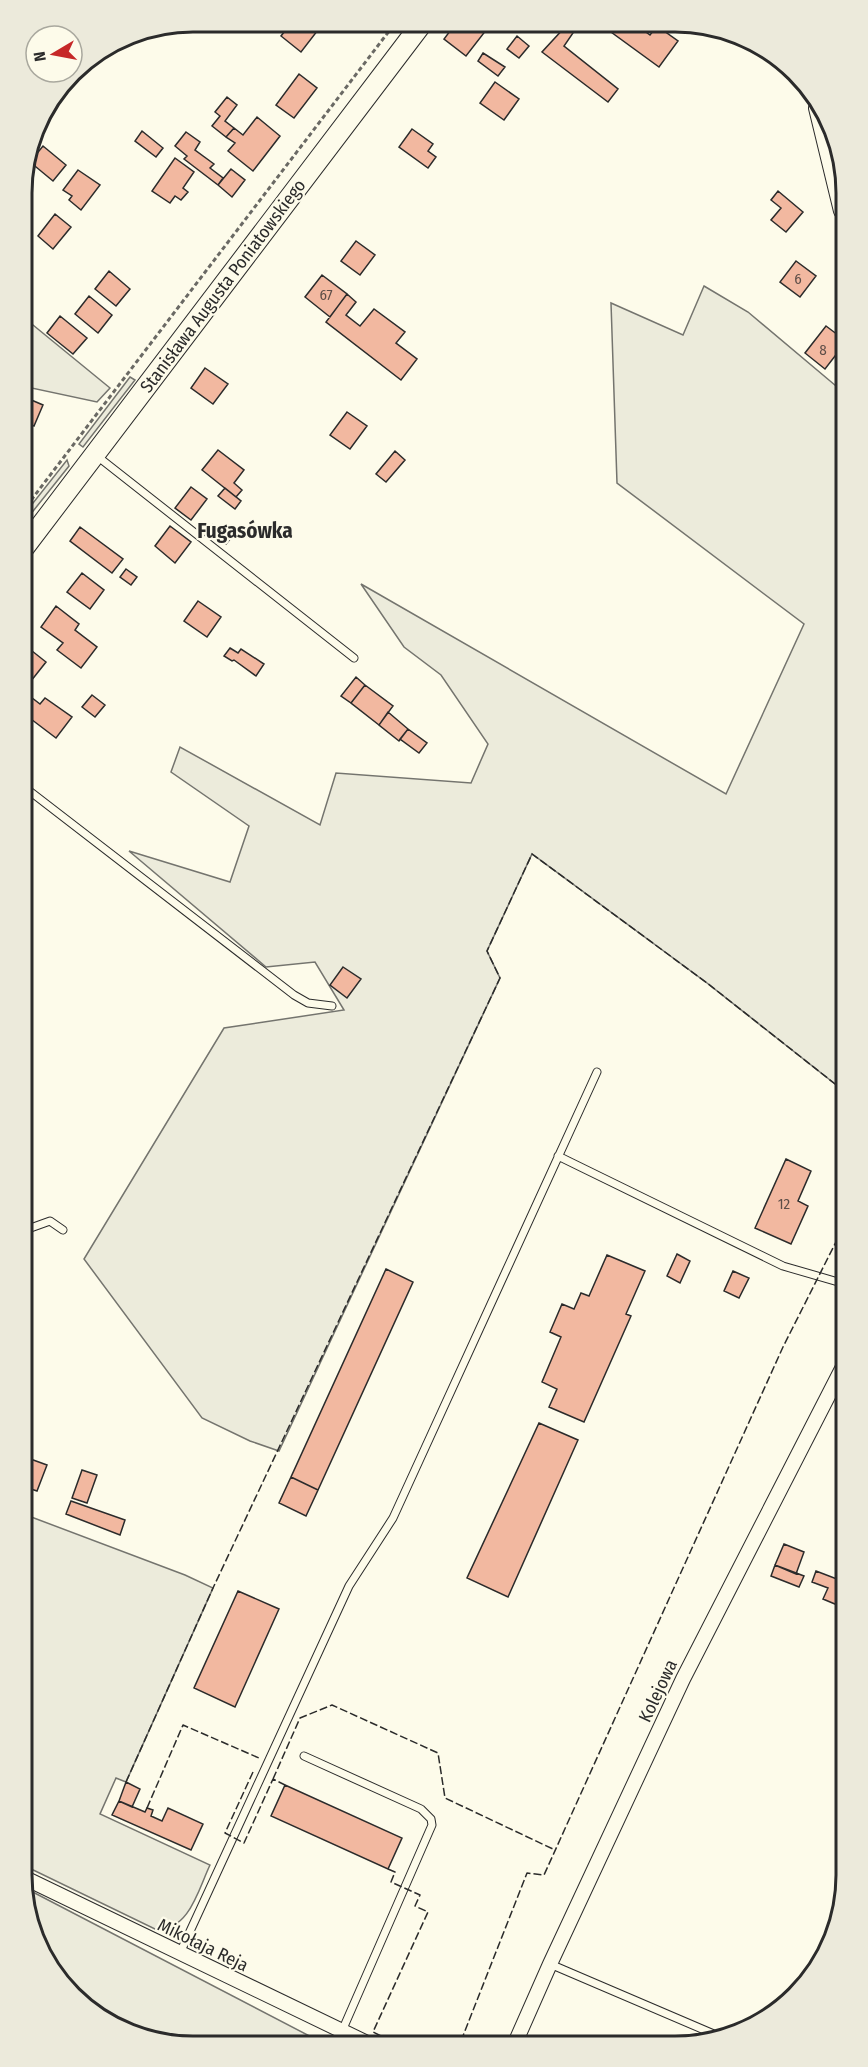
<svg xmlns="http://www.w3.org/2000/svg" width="868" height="2067" font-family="'Fira Sans Condensed',sans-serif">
	<rect width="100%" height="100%" fill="#fdfbea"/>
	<path fill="#ecebdb" stroke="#74746e" stroke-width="1.5" d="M704 286 748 312 842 391 844 1091 707 983 532 854 487 951 500 978 279 1451 250 1441 202 1418 84 1259 224 1028 344 1010 315 962 266 967 129 851 230 882 249 826 171 772 180 747 320 825 336 773 471 783 488 744 441 675 404 647 361 584 726 794 804 624 617 483 611 303 683 335Z
		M22 316 110 388 97 402 22 386Z
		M130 377 135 380 83 447 79 444Z
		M67 460 69 466 22 525V517Z
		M26 1515 185 1575 213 1588 126 1782 116 1778 100 1814 210 1865C198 1890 190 1929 157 1930L27 1867Z
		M27 1889 321 2042 159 2043 71 1996 27 1919Z"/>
	<path fill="#f2b8a0" stroke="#2b2b2b" stroke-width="1.5" d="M292 22H307L318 30 301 52 281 36Z
		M456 23H479L487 29 466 56 444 39Z
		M600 24H635L650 35 657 26 678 41 659 67Z
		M565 27 573 33 564 46 618 89 608 102 542 52Z
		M517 36 529 46 519 58 507 49Z
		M483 53 505 67 498 76 478 61Z
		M299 74 317 88 294 118 276 105Z
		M495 82 519 99 504 120 480 103Z
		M227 97 237 105 225 121 234 128 226 137 212 126 220 116 215 112Z
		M257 117 280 136 253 171 228 151 235 143 226 137 234 128 243 135Z
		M412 129 433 144 428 151 436 157 428 168 399 147Z
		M142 131 163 148 156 157 135 141Z
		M186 132 200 142 195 150 214 164 210 168 223 178 218 185 184 159 187 156 175 146Z
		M43 146 66 165 53 181 30 162Z
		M175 158 194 172 183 188 188 192 181 200 175 196 170 203 152 191Z
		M231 169 245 180 232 197 218 185Z
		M78 170 100 185 81 210 69 200 72 196 63 190Z
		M778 191 803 212 786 232 771 220 781 208 771 200Z
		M55 214 71 227 53 249 38 236Z
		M356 241 375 255 360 275 341 261Z
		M796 261 816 276 800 297 780 282Z
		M109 271 130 289 116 306 95 289Z
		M322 275 347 294 330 317 305 297Z
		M347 294 356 302 346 315 360 326 374 309 405 332 396 343 417 359 401 380 326 322Z
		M89 296 112 315 98 333 75 314Z
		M60 316 87 338 73 354 47 333Z
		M826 326 842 338V347L825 369 805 353Z
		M205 368 228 384 213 404 191 388Z
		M22 396 43 405 34 426 22 421Z
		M347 412 367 426 350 449 330 435Z
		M218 450 244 470 234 483 242 490 236 497 202 470Z
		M395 451 405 460 386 482 376 474Z
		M191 487 207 499 191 520 175 508Z
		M225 488 241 501 235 509 218 496Z
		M226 524 236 532 226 544 209 532 213 525 221 532Z
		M170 526 191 542 175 563 155 546Z
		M80 527 123 559 112 573 70 541Z
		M126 569 137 577 131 585 120 577Z
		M82 573 104 590 90 609 67 592Z
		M198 601 221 617 207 637 184 621Z
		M56 606 79 624 75 630 97 647 81 668 57 650 63 643 41 627Z
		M27 647 46 662 31 681 23 675V652Z
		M230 648 238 653 241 649 264 664 256 676 234 660 232 661 224 656Z
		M356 677 365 685 351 703 341 696Z
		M365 685 393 706 379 725 351 703Z
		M27 694 40 704 45 698 72 717 56 738 23 713V699Z
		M92 695 105 705 95 717 82 707Z
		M388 712 408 729 399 741 379 725Z
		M408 729 427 743 419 753 400 739Z
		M343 967 361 979 347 998 330 985Z
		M786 1159 811 1171 798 1201 808 1206 791 1244 755 1228Z
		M677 1254 690 1261 680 1283 667 1276Z
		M607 1255 645 1271 626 1314 631 1316 584 1422 549 1407 557 1389 542 1382 561 1337 550 1332 562 1304 574 1309 581 1293 589 1296Z
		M386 1269 413 1282 318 1490 291 1477Z
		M733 1271 749 1278 739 1298 724 1291Z
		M539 1423 578 1440 508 1597 467 1578Z
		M25 1457 47 1465 37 1491 25 1487Z
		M82 1470 97 1475 87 1503 72 1498Z
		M291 1477 318 1490 306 1516 279 1503Z
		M71 1501 125 1520 120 1535 66 1514Z
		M784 1544 804 1552 796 1574 775 1565Z
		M775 1565 804 1576 799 1587 771 1576Z
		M816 1571 842 1581 843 1577 846 1578V1598L842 1607 823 1599 828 1588 812 1582Z
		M238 1591 279 1609 235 1707 194 1688Z
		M126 1782 140 1789 132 1807 119 1801Z
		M285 1785 402 1838 388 1869 271 1816Z
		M119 1801 145 1812 147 1808 153 1810 151 1816 162 1821 168 1808 203 1824 191 1850 112 1815Z"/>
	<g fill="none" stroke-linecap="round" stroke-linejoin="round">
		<defs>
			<path id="service" d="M97 456 354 658
				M23 786 294 995 308 1003 332 1006
				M558 1156 783 1266 845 1284
				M25 1230 50 1221 63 1230
				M304 1756 421 1809 431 1819 432 1825 342 2031
				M180 1953 349 1586 393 1518 597 1072
				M550 1964 723 2038"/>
			<path id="minor" d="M816 108 841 211
				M27 1879 365 2042
				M516 2041 550 1964 683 1679 845 1363"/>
			<path id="secondary" d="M23 549 423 22"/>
		</defs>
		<use href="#service" stroke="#2b2b2b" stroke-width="9"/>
		<use href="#minor" stroke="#2b2b2b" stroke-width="16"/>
		<use href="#secondary" stroke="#2b2b2b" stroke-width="22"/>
		<path stroke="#6a6964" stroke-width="3" stroke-dasharray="4.5 3" stroke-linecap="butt" d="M22 512 396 22"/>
		<use href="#service" stroke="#fdfbea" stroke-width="7"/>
		<use href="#minor" stroke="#fdfbea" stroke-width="14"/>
		<use href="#secondary" stroke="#fdfbea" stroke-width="20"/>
		<path stroke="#2b2b2b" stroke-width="1.5" stroke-dasharray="8 3" stroke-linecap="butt" d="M253 1772 225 1833 244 1843 273 1779 285 1785
			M273 1779 300 1718 332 1705 438 1753 445 1798 555 1850
			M126 1782 213 1588 500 978 487 951 532 854 707 983 844 1091
			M147 1808 183 1725 259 1758
			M388 1869 395 1872 391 1882 420 1895 415 1906 428 1912 373 2032 393 2042
			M461 2041 527 1873 544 1875 783 1347 845 1224"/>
	</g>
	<g text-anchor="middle" stroke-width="4.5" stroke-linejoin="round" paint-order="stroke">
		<g font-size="15" fill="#5d4e48">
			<text x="798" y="284">6</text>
			<text x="326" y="300">67</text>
			<text x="823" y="355">8</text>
			<text x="784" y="1209">12</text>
		</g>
		<g font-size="18" fill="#2b2b2b" stroke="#fdfbea">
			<text transform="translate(223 286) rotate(-53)" y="6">Stanisława Augusta Poniatowskiego</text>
			<text transform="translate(658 1691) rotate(-65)" y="6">Kolejowa</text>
			<text transform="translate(203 1945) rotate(26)" y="6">Mikołaja Reja</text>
		</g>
		<g font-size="21" font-weight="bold" fill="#2b2b2b" stroke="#fdfbea">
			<text x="245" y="538">Fugasówka</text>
		</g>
	</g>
	<path d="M0 0H868V2067H0ZM193 32H675A161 161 0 0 1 836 193V1875A161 161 0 0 1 675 2036H193A161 161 0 0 1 32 1875V193A161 161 0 0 1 193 32Z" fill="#eceadb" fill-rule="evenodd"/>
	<path fill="none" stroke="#2b2b2b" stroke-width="3" d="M193 32H675A161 161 0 0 1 836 193V1875A161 161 0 0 1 675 2036H193A161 161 0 0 1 32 1875V193A161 161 0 0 1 193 32Z"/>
	<g transform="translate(54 54) rotate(260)"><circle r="28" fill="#fdfbea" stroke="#a9a89e" stroke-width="1.5"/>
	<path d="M0-4.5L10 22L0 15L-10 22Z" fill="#c62828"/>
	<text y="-9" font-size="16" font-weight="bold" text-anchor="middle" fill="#2b2b2b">N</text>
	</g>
</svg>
